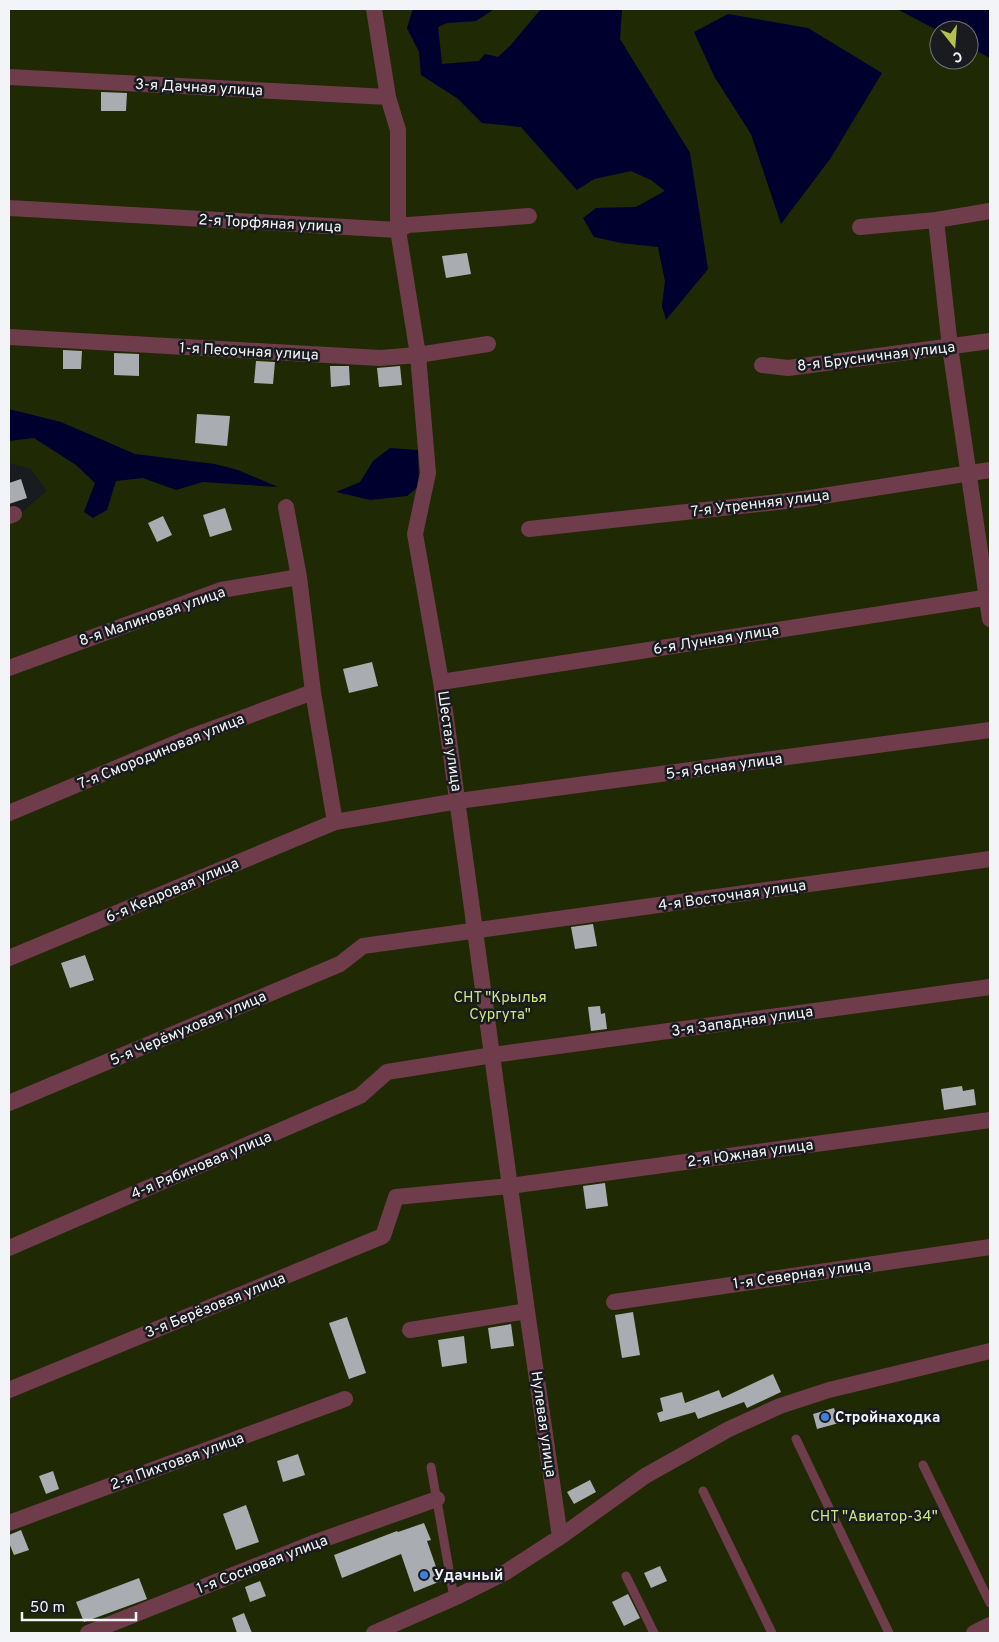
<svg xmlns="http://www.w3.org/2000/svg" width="999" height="1642" font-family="Overpass,sans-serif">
	<rect width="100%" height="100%" fill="#191b1e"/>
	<path fill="#1f2904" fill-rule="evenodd" d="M9 9H413L407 28 419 52 421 75 457 98 482 122 521 127 577 190 594 179 631 171 651 180 665 191 636 207 596 208 621 243 658 246 665 281 662 306 666 319 708 269 690 153 620 39 622 9H897L939 31V60H969V47L990 58V1633H9V523L47 491 31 469 9 463ZM882 73 830 159 781 223 751 134 714 76Z
		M494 9H541L510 46 498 57 485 54 479 61 442 64 438 27 447 23 476 21Z"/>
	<path fill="#00002e" d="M413 9H494L476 21 447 23 438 27 442 64 479 61 485 54 498 57 510 46 541 9H622L620 39 690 153 708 269 666 320 662 306 665 281 658 247 621 243 594 237 583 218 596 208 636 207 665 191 651 180 631 171 594 179 577 190 521 127 482 123 457 98 421 75 419 52 407 28Z
		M897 9H990V58L969 47V30L939 31Z
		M728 14 808 28 882 73 830 159 781 224 751 134 714 76 694 32Z
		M9 409 61 422 135 454 215 464 238 470 278 487 203 482 176 490 143 478 116 481 107 510 93 518 84 512 95 483 76 465 34 438 9 441Z
		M390 448 418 450 419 486 407 496 370 500 336 492 360 482 373 461Z"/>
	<path fill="#a9acb1" d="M101 92 127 93 126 111H101Z
		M467 253 471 274 446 278 442 256Z
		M63 350 82 351 81 369H63Z
		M114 353 139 354V376L114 375Z
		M256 361 275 362 273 384 254 383Z
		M330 366H349L350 385 331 387Z
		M400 366 402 385 379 387 377 368Z
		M197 414 230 416 227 446 195 443Z
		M21 479 27 498 9 504V483Z
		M225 508 232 530 210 537 203 515Z
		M163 516 172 535 157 542 148 523Z
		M372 662 378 686 349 693 343 669Z
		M593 924 597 946 575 949 571 927Z
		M85 955 94 980 70 988 61 963Z
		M600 1006 601 1014 605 1013 607 1029 591 1031 588 1007Z
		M962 1086 963 1091 974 1089 976 1105 944 1110 941 1089Z
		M605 1183 608 1206 586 1209 583 1186Z
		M633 1312 640 1355 622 1358 615 1315Z
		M347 1317 366 1373 349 1379 329 1323Z
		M511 1324 514 1346 491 1349 488 1328Z
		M464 1336 467 1363 442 1367 438 1340Z
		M773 1374 781 1392 747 1408 744 1402 698 1419 695 1412 660 1422 657 1413 663 1411 660 1398 682 1392 685 1403 719 1390 722 1398Z
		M834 1408 839 1423 817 1429 813 1414Z
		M298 1454 305 1475 283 1482 277 1461Z
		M53 1471 59 1489 46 1494 39 1476Z
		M590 1480 596 1492 574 1504 567 1492Z
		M246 1505 259 1542 236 1550 223 1514Z
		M424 1523 431 1540 427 1541 441 1581 414 1592 401 1554 342 1578 334 1555 397 1531 398 1532Z
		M21 1530 29 1550 14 1555 9 1543V1535Z
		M660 1566 667 1581 651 1588 644 1573Z
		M139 1578 147 1599 84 1622 76 1602Z
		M260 1581 266 1596 250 1602 245 1587Z
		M628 1594 640 1618 624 1626 612 1602Z
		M244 1613 252 1633H237L232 1618Z"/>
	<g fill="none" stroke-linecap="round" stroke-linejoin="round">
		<path stroke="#6e3c4a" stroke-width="9" d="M796 1439 889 1633
			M923 1465 990 1603
			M431 1467 454 1598
			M703 1491 772 1633
			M626 1576 654 1633"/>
		<path stroke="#6e3c4a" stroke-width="16" d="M374 9 388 97 398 130V230L418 355 428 473 415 534 441 682 527 1311 560 1537
			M9 77 388 97
			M9 208 398 230 408 225 529 216
			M936 220 950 347 990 619
			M860 227 936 220 990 211
			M9 337 380 358 418 355 488 344
			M762 365 788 368 990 341
			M286 507 299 577 313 692 335 822
			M9 516 14 514
			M529 529 797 500 990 470
			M9 668 221 590 299 577
			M441 682 990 597
			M9 813 193 736 313 692
			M9 958 335 822 458 801 990 730
			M9 1103 340 964 363 946 990 859
			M9 1248 360 1096 387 1072 493 1055 990 987
			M614 1302 990 1247
			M410 1330 527 1311
			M9 1390 383 1236 396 1197 510 1186 990 1120
			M9 1523 345 1399
			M88 1633 316 1542 437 1499
			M374 1633 454 1598 506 1572 560 1537 645 1476 729 1429 780 1406 829 1390 990 1351
			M974 1633 990 1625"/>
	</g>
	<g fill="#3f7fe0" stroke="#191b1e" stroke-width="2">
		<circle cx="825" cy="1417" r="5"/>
		<circle cx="424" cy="1575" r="5"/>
	</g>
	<g text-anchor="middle" stroke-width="5" stroke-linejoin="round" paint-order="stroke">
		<g font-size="15" fill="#f3f4f7" stroke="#191b1e">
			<text transform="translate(199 87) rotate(3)" y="5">3-я Дачная улица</text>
			<text transform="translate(270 223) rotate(3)" y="5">2-я Торфяная улица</text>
			<text transform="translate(249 351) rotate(3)" y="5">1-я Песочная улица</text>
			<text transform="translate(876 356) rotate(-7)" y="5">8-я Брусничная улица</text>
			<text transform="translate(760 503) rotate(-7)" y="5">7-я Утренняя улица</text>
			<text transform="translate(152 616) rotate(-19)" y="5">8-я Малиновая улица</text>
			<text transform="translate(716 639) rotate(-9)" y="5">6-я Лунная улица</text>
			<text transform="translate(450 741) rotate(82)" y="5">Шестая улица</text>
			<text transform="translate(161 751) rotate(-22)" y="5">7-я Смородиновая улица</text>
			<text transform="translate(724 766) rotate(-8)" y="5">5-я Ясная улица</text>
			<text transform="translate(172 890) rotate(-23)" y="5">6-я Кедровая улица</text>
			<text transform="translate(732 895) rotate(-8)" y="5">4-я Восточная улица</text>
			<text transform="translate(742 1021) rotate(-8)" y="5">3-я Западная улица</text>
			<text transform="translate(188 1028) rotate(-23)" y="5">5-я Черёмуховая улица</text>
			<text transform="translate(750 1153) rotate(-8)" y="5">2-я Южная улица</text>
			<text transform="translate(201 1165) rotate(-23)" y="5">4-я Рябиновая улица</text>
			<text transform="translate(802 1274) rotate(-8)" y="5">1-я Северная улица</text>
			<text transform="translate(215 1305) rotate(-22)" y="5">3-я Берёзовая улица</text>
			<text transform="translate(544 1424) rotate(82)" y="5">Нулевая улица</text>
			<text transform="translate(177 1461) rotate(-20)" y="5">2-я Пихтовая улица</text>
			<text transform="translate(262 1564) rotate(-21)" y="5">1-я Сосновая улица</text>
		</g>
		<g font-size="15" fill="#cbe883" stroke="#191b1e">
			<text x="500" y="1002">CНТ "Крылья<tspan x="500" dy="17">Сургута"</tspan></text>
			<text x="874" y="1521">СНТ "Авиатор-34"</text>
		</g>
		<g font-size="15" font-weight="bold" fill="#f3f4f7" stroke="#191b1e" text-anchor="start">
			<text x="835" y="1422">Стройнаходка</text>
			<text x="434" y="1580">Удачный</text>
		</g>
	</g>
	<rect width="999" height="1642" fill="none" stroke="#f3f4f7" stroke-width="20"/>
	<g transform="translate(954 45) rotate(163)"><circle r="24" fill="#191b1e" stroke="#707275"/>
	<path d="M0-4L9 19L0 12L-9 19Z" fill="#b4c24a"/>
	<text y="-8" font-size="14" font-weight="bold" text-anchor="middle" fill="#f3f4f7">С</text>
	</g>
	<path d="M22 1612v8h114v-8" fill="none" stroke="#f3f4f7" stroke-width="2.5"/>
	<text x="30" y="1612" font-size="15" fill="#f3f4f7" stroke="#191b1e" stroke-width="4" paint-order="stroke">50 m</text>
</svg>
